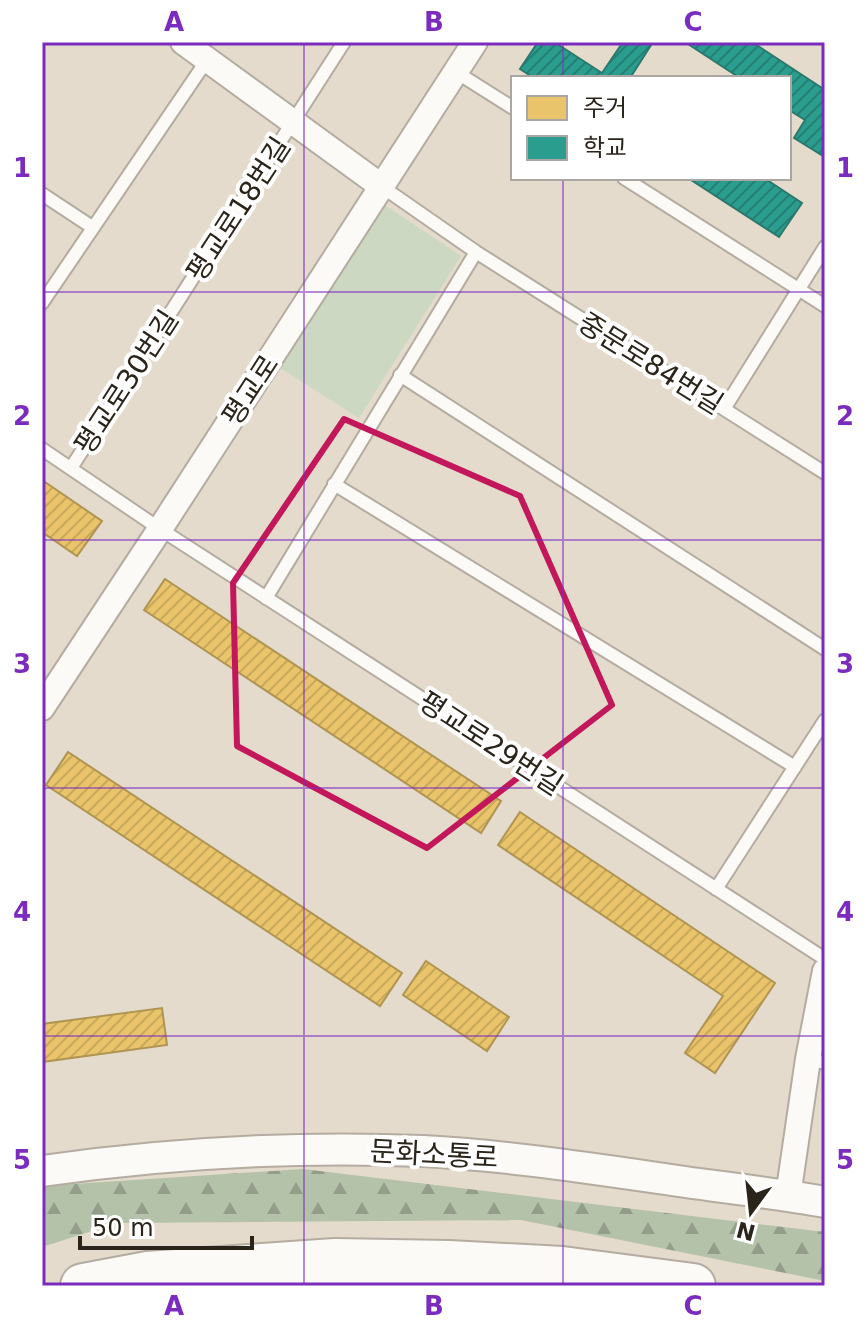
<svg xmlns="http://www.w3.org/2000/svg" width="867" height="1328" font-family="'DejaVu Sans','Noto Sans KR',sans-serif">
	<defs>
		<pattern id="forest-firs" width="22" height="20" patternUnits="userSpaceOnUse" patternTransform="scale(2)"><rect width="22" height="20" fill="#b4c2a9"/><path d="M5 1l3.5 6h-7zM16 11l3.5 6h-7z" fill="#939d89"/></pattern>
		<pattern id="homes-hatch" width="6" height="6" patternUnits="userSpaceOnUse" patternTransform="scale(2)"><rect width="6" height="6" fill="#e9c46a"/><path d="M-1 1l2-2M0 6l6-6M5 7l2-2" fill="none" stroke="#c8a85b"/></pattern>
		<pattern id="schools-hatch" width="6" height="6" patternUnits="userSpaceOnUse" patternTransform="scale(2)"><rect width="6" height="6" fill="#2a9d8f"/><path d="M-1 1l2-2M0 6l6-6M5 7l2-2" fill="none" stroke="#248074"/></pattern>
	</defs>
	<rect width="100%" height="100%" fill="#e4dbcc"/>
	<path fill="#ccd8c2" d="M382 203 461 256 359 418 277 366Z"/>
	<path fill="url(#forest-firs)" d="M303 1169 825 1232V1281L521 1220 117 1223 42 1247V1186Z"/>
	<path fill="url(#homes-hatch)" stroke="#b09452" stroke-width="2" d="M42 480 102 521 77 556 42 532Z
		M165 579 501 801 481 833 144 610Z
		M68 752 402 973 380 1006 46 785Z
		M520 812 775 983 715 1073 685 1053 723 996 498 845Z
		M426 961 509 1017 487 1051 403 995Z
		M162 1008 167 1045 42 1062V1024Z"/>
	<path fill="url(#schools-hatch)" stroke="#2a796c" stroke-width="2" d="M538 42H554L602 73 623 42H653L630 78H534L520 69Z
		M685 42H752L825 90V153L823 156 794 138 805 120 789 110V78H740Z
		M688 178H764L802 203 779 237Z"/>
	<g fill="none" stroke-linecap="round" stroke-linejoin="round">
		<defs>
			<path id="service" d="M456 72 513 108
				M624 178 825 306
				M381 186 476 252 825 473
				M42 194 92 227
				M42 303 207 60
				M400 375 825 649
				M724 409 825 247
				M42 449 160 529 825 959
				M71 468 344 42
				M334 484 795 767
				M266 598 476 252
				M716 889 825 720
				M808 1059 825 1063"/>
			<path id="minor" d="M183 42 381 186
				M42 708 160 529 475 42
				M788 1196 808 1059 825 971"/>
			<path id="tertiary" d="M42 1171C168 1153 295 1146 423 1151 499 1155 575 1166 651 1177 709 1186 767 1192 825 1202"/>
			<path id="motorway" d="M83 1286 147 1274 335 1261 449 1263 562 1269 693 1286"/>
		</defs>
		<use href="#service" stroke="#b4aca1" stroke-width="16"/>
		<use href="#minor" stroke="#b4aca1" stroke-width="28"/>
		<use href="#tertiary" stroke="#b4aca1" stroke-width="34"/>
		<use href="#motorway" stroke="#b4aca1" stroke-width="48"/>
		<use href="#service" stroke="#fbfaf7" stroke-width="12"/>
		<use href="#minor" stroke="#fbfaf7" stroke-width="24"/>
		<use href="#tertiary" stroke="#fbfaf7" stroke-width="30"/>
		<use href="#motorway" stroke="#fbfaf7" stroke-width="44"/>
	</g>
	<path fill="none" stroke="#c2185b" stroke-width="6" stroke-linejoin="round" d="M344 419 520 496 612 705 427 848 237 746 233 583Z"/>
	<path fill="none" stroke="#7b2cbf" stroke-width="2" stroke-opacity="0.55" d="M304 42V1286M563 42V78M563 178V1286M42 292H825M42 540H825M42 788H825M42 1036H825"/>
	<g text-anchor="middle" stroke-width="8" stroke-linejoin="round" paint-order="stroke">
		<g font-size="28" fill="#2a241a" stroke="#fff">
			<text transform="translate(238 209) rotate(-57)" y="10">평교로18번길</text>
			<text transform="translate(651 363) rotate(32)" y="10">중문로84번길</text>
			<text transform="translate(126 382) rotate(-57)" y="10">평교로30번길</text>
			<text transform="translate(250 390) rotate(-57)" y="10">평교로</text>
			<text transform="translate(491 743) rotate(33)" y="10">평교로29번길</text>
			<text transform="translate(434 1154) rotate(3)" y="10">문화소통로</text>
		</g>
	</g>
	<rect width="867" height="1328" fill="none" stroke="#ffffff" stroke-width="88"/>
	<rect x="511" y="76" width="280" height="104" fill="#ffffff" stroke="#aaa7a3" stroke-width="2"/>
	<rect x="527" y="96" width="40" height="24" fill="#e9c46a" stroke="#aaa7a3" stroke-width="2"/>
	<text x="583" y="116" font-size="24" fill="#2a241a">주거</text>
	<rect x="527" y="136" width="40" height="24" fill="#2a9d8f" stroke="#aaa7a3" stroke-width="2"/>
	<text x="583" y="156" font-size="24" fill="#2a241a">학교</text>
	<g transform="translate(751 1212) rotate(195)" stroke="#ffffff" stroke-width="6" paint-order="stroke">
	<path d="M0-6L14 30L0 20L-14 30Z" fill="#2a241a"/>
	<text y="-12" font-size="22" font-weight="bold" text-anchor="middle" fill="#2a241a">N</text>
	</g>
	<path d="M80 1236v12h172v-12" fill="none" stroke="#2a241a" stroke-width="4"/>
	<text x="92" y="1236" font-size="24" fill="#2a241a" stroke="#ffffff" stroke-width="6" paint-order="stroke">50 m</text>
	<rect x="44" y="44" width="779" height="1240" fill="none" stroke="#7b2cbf" stroke-width="3"/>
	<g font-size="26" text-anchor="middle" font-weight="bold" fill="#7b2cbf">
		<text x="174" y="31">A</text>
		<text x="434" y="31">B</text>
		<text x="693" y="31">C</text>
		<text x="22" y="177">1</text>
		<text x="845" y="177">1</text>
		<text x="22" y="425">2</text>
		<text x="845" y="425">2</text>
		<text x="22" y="673">3</text>
		<text x="845" y="673">3</text>
		<text x="22" y="921">4</text>
		<text x="845" y="921">4</text>
		<text x="22" y="1169">5</text>
		<text x="845" y="1169">5</text>
		<text x="174" y="1315">A</text>
		<text x="434" y="1315">B</text>
		<text x="693" y="1315">C</text>
	</g>
</svg>
